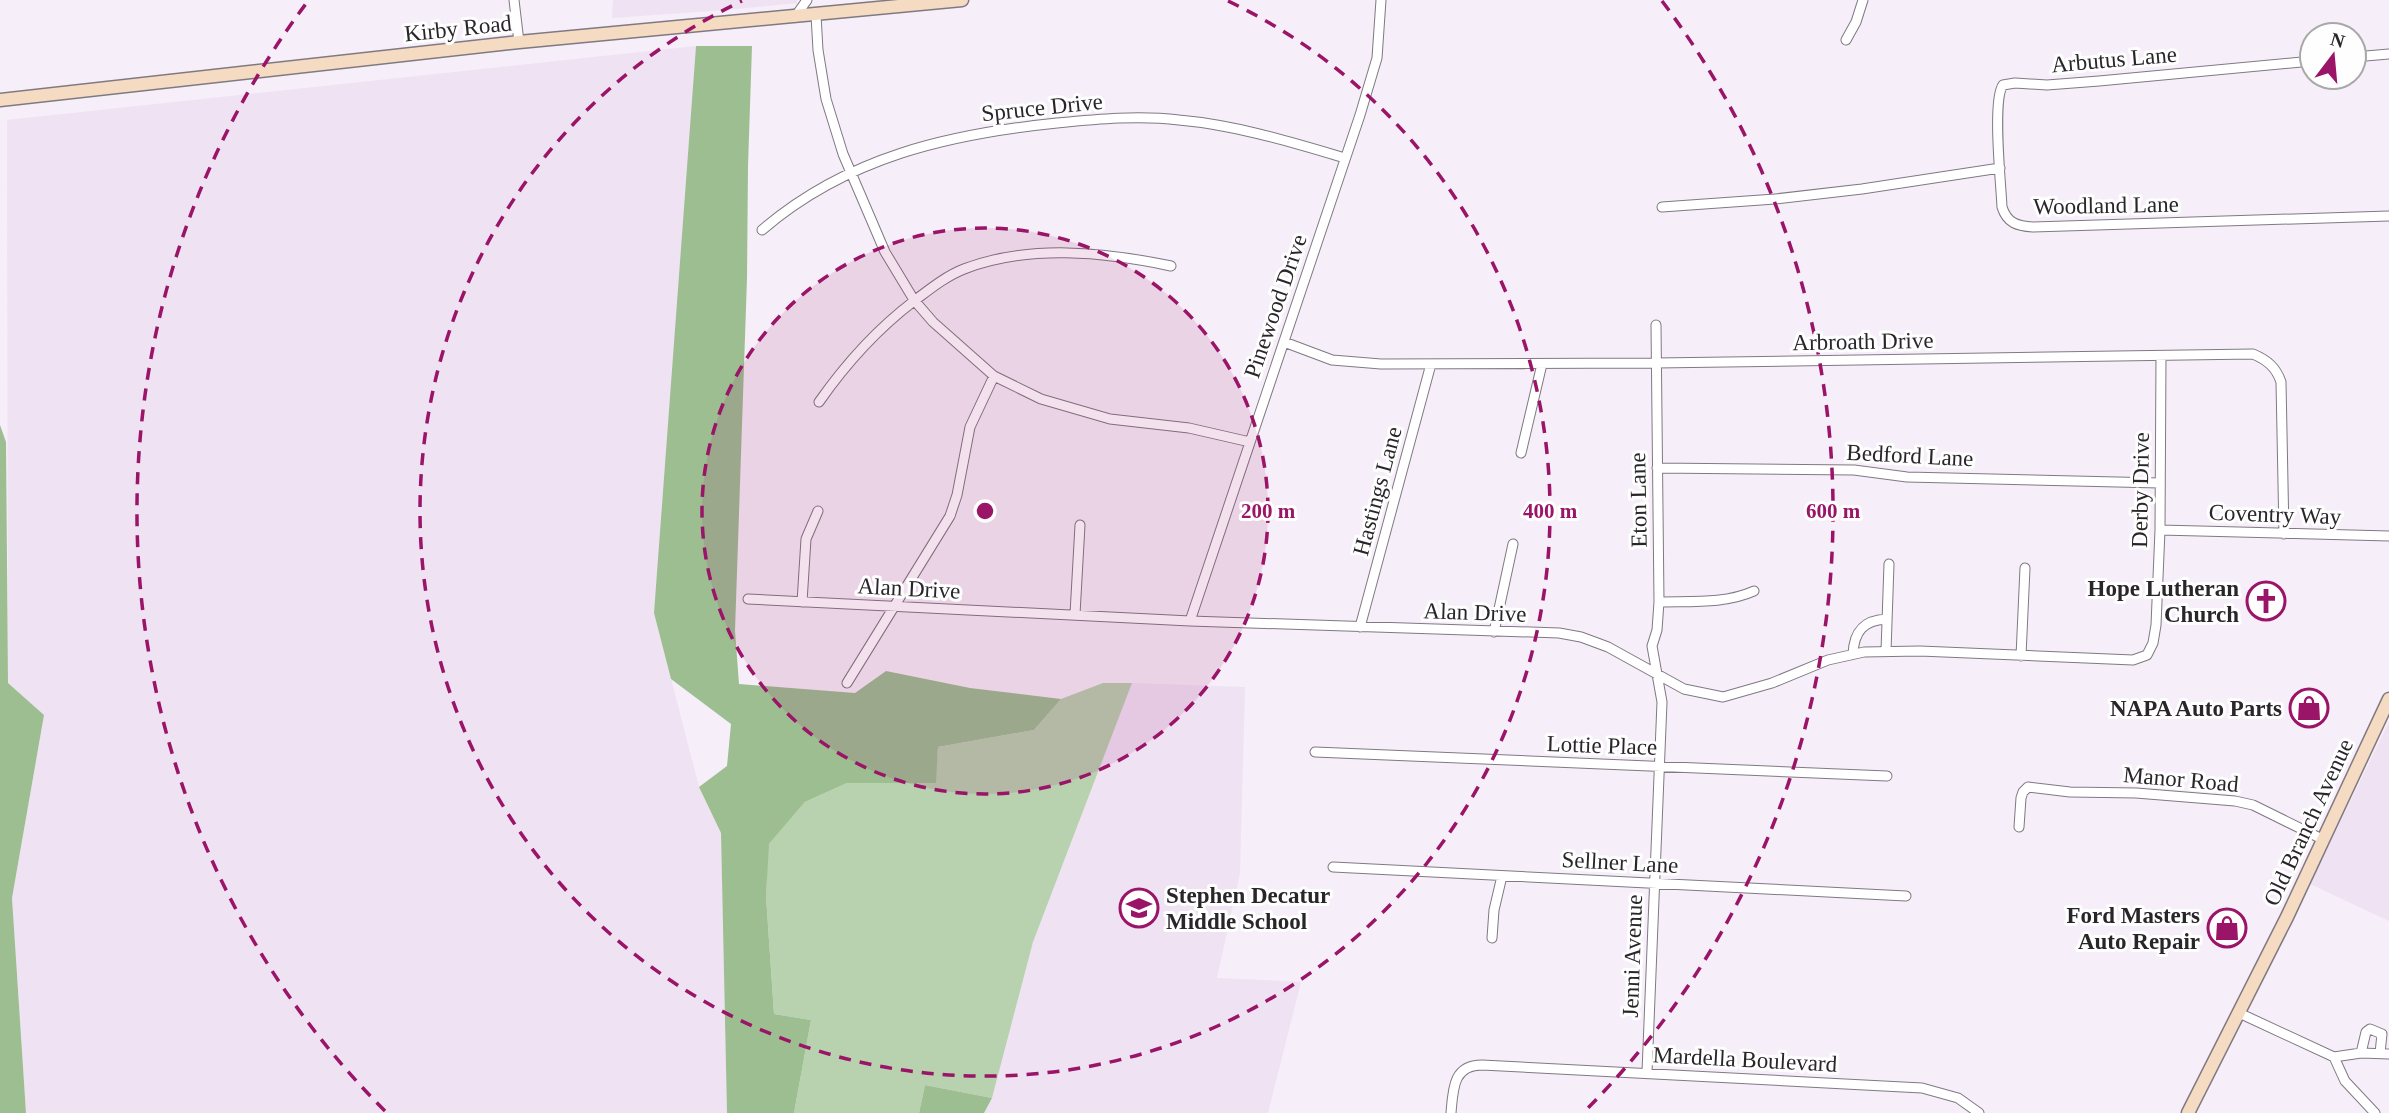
<svg xmlns="http://www.w3.org/2000/svg" width="2389" height="1113" font-family="'Times New Roman',serif">
	<rect width="100%" height="100%" fill="#f6eef8"/>
	<path fill="#efe2f2" d="M613 0H797V3L725 10 612 18Z
		M696 46 676 363 654 613 699 787 721 833 727 1113H26L12 898 44 715 8 683 7 120Z
		M1132 683 1245 687 1240 873 1217 978 1301 982 1268 1113H984L992 1098 1033 942Z
		M2389 722V921L2310 884Z"/>
	<path fill="#b8d1af" d="M1103 683H1132L1033 942 992 1098 925 1085 919 1113H794L811 1020 774 1014 766 896 768 845 805 802 847 783H935L938 747 1034 730 1061 699Z"/>
	<path fill="#9dbe91" d="M696 46H752L748 166 747 278 735 631 739 684 855 693 886 671 970 688 1061 699 1034 730 938 747 936 783H847L805 802 769 844 766 896 774 1014 811 1020 794 1113H727L721 833 699 787 727 766 731 724 671 679 654 613Z
		M0 425 6 442 8 683 44 715 12 898 26 1113H0Z
		M925 1085 992 1098 984 1113H919Z"/>
	<g fill="none" stroke-linecap="round" stroke-linejoin="round">
		<defs>
			<path id="minor" d="M514 0 519 42
				M816 15 818 50 826 99 843 154 885 252 914 300 933 322 994 376 1041 399 1110 419 1189 428 1250 442
				M795 17 807 0
				M1846 40 1856 22 1863 0
				M2354 57 2389 54
				M2312 61 2099 81 2047 85 2015 83 2003 85C1992 100 2001 184 2002 207 2007 223 2017 226 2033 227L2389 216
				M1662 207 1775 199 1862 189 2000 168
				M762 230C847 157 949 134 1057 123 1098 119 1139 115 1179 120 1236 125 1291 142 1345 158
				M1284 342 1332 360 1381 364 1656 363 2253 354C2267 360 2276 367 2281 382L2284 534
				M819 402C847 362 876 330 914 301 930 289 946 276 964 269 1029 244 1104 252 1171 266
				M1521 453 1542 364
				M1657 468 1854 470 1907 477 2160 483
				M2160 530 2389 536
				M748 599 1190 621 1559 633 1581 637 1608 647 1684 689 1723 697 1772 683 1828 660 1864 652 1920 651 2133 660 2147 655 2153 643 2156 625 2160 530 2161 356
				M802 602 806 539 818 511
				M1659 602C1691 601 1725 604 1754 591
				M1075 614 1080 525
				M1190 621 1360 115 1377 58 1381 0
				M1360 627 1431 364
				M1494 632 1513 544
				M1886 651 1889 564
				M1853 654C1854 631 1864 620 1887 619
				M2021 656 2025 568
				M847 683 950 516 957 495 970 427 994 376
				M1315 752 1887 776
				M2019 827 2021 798 2023 792 2028 787 2070 792 2136 793 2235 801 2253 805 2324 840
				M1333 867 1906 896
				M1492 938 1494 910 1502 876
				M2239 1013 2334 1057 2345 1081 2375 1113
				M2361 1053 2366 1032 2370 1029 2382 1034 2380 1053
				M2334 1057 2361 1053 2389 1054
				M1647 1072 1662 702 1652 646 1657 630 1659 602 1656 325
				M1451 1113C1453 1089 1453 1065 1482 1065L1922 1088 1958 1098 1979 1113"/>
			<path id="secondary" d="M0 100 519 42 962 0
				M2188 1113 2287 917 2389 699"/>
		</defs>
		<use href="#minor" stroke="#807982" stroke-width="11"/>
		<use href="#secondary" stroke="#807982" stroke-width="15"/>
		<use href="#minor" stroke="#fff" stroke-width="9"/>
		<use href="#secondary" stroke="#f4dbc2" stroke-width="12"/>
	</g>
	<circle cx="985" cy="511" r="283" fill="#9a1467" fill-opacity=".12"/>
	<g fill="none" stroke="#9a1467" stroke-width="3.5" stroke-dasharray="12 9">
		<circle cx="985" cy="511" r="283"/>
		<path d="M1228 1A565 565 0 1 1 742 1"/>
		<path d="M385 1111A848 848 0 0 1 308 1M1662 1A848 848 0 0 1 1585 1111"/>
	</g>
	<defs>
		<symbol id="church-ring" viewBox="-11 -11 22 22"><circle r="9.5" fill="#fefefe" stroke="#9a1467" stroke-width="1.5"/><path d="M-1.2-6h2.4v3.5h3.3v2.4h-3.3V6h-2.4V-.1h-3.3v-2.4h3.3Z" fill="#9a1467"/></symbol>
		<symbol id="shop-ring" viewBox="-11 -11 22 22"><circle r="9.5" fill="#fefefe" stroke="#9a1467" stroke-width="1.5"/><path d="M-5-2.5h2.3a2.7 3.5 0 0 1 5.4 0H5L5.5 6h-11ZM-1.5-2.5h3a1.5 2.3 0 0 0-3 0Z" fill="#9a1467"/></symbol>
		<symbol id="school-ring" viewBox="-11 -11 22 22"><circle r="9.5" fill="#fefefe" stroke="#9a1467" stroke-width="1.5"/><path d="M0-5L7-2L0 1L-7-2ZM-4 1L0 2.5L4 1V4Q0 6-4 4Z" fill="#9a1467"/></symbol>
	</defs>
	<g fill-rule="evenodd">
		<use href="#church-ring" x="2244" y="579" width="44" height="44"/>
		<use href="#shop-ring" x="2287" y="686" width="44" height="44"/>
		<use href="#school-ring" x="1117" y="886" width="44" height="44"/>
		<use href="#shop-ring" x="2205" y="906" width="44" height="44"/>
	</g>
	<g text-anchor="middle" stroke-width="6" stroke-linejoin="round" paint-order="stroke">
		<g font-size="23" fill="#29262a" stroke="#fefefe">
			<text transform="translate(458 28) rotate(-6)" y="8">Kirby Road</text>
			<text transform="translate(2114 59) rotate(-5)" y="8">Arbutus Lane</text>
			<text transform="translate(1042 107) rotate(-6)" y="8">Spruce Drive</text>
			<text transform="translate(2106 205) rotate(-1)" y="8">Woodland Lane</text>
			<text transform="translate(1275 306) rotate(-71)" y="8">Pinewood Drive</text>
			<text transform="translate(1863 341) rotate(-1)" y="8">Arbroath Drive</text>
			<text transform="translate(1910 455) rotate(3)" y="8">Bedford Lane</text>
			<text transform="translate(2140 490) rotate(-89)" y="8">Derby Drive</text>
			<text transform="translate(1377 491) rotate(-75)" y="8">Hastings Lane</text>
			<text transform="translate(1638 500) rotate(-91)" y="8">Eton Lane</text>
			<text transform="translate(2275 514) rotate(2)" y="8">Coventry Way</text>
			<text transform="translate(909 588) rotate(3)" y="8">Alan Drive</text>
			<text transform="translate(1475 612) rotate(2)" y="8">Alan Drive</text>
			<text transform="translate(1602 745) rotate(2)" y="8">Lottie Place</text>
			<text transform="translate(2181 779) rotate(5)" y="8">Manor Road</text>
			<text transform="translate(2308 822) rotate(-65)" y="8">Old Branch Avenue</text>
			<text transform="translate(1620 862) rotate(3)" y="8">Sellner Lane</text>
			<text transform="translate(1632 956) rotate(-88)" y="8">Jenni Avenue</text>
			<text transform="translate(1745 1059) rotate(3)" y="8">Mardella Boulevard</text>
		</g>
		<g font-size="23" font-weight="bold" fill="#29262a" stroke="#fefefe" text-anchor="end">
			<text x="2239" y="596">Hope Lutheran<tspan x="2239" dy="26">Church</tspan></text>
			<text x="2282" y="716">NAPA Auto Parts</text>
			<text x="1166" y="903" text-anchor="start">Stephen Decatur<tspan x="1166" dy="26">Middle School</tspan></text>
			<text x="2200" y="923">Ford Masters<tspan x="2200" dy="26">Auto Repair</tspan></text>
		</g>
	</g>
	<circle cx="985" cy="511" r="10" fill="#9a1467" stroke="#fefefe" stroke-width="3.5"/>
	<g font-size="21" text-anchor="middle" font-weight="bold" fill="#9a1467" stroke="#fefefe" stroke-width="6" stroke-linejoin="round" paint-order="stroke">
		<text x="1268" y="518">200 m</text>
		<text x="1550" y="518">400 m</text>
		<text x="1833" y="518">600 m</text>
	</g>
	<g transform="translate(2333 56) rotate(16)"><circle r="33" fill="#fefefe" stroke="#a9a8a9" stroke-width="2"/>
	<path d="M0-5L12 26L0 18L-12 26Z" fill="#9a1467"/>
	<text y="-10" font-size="19" font-weight="bold" text-anchor="middle" fill="#29262a">N</text>
	</g>
</svg>
